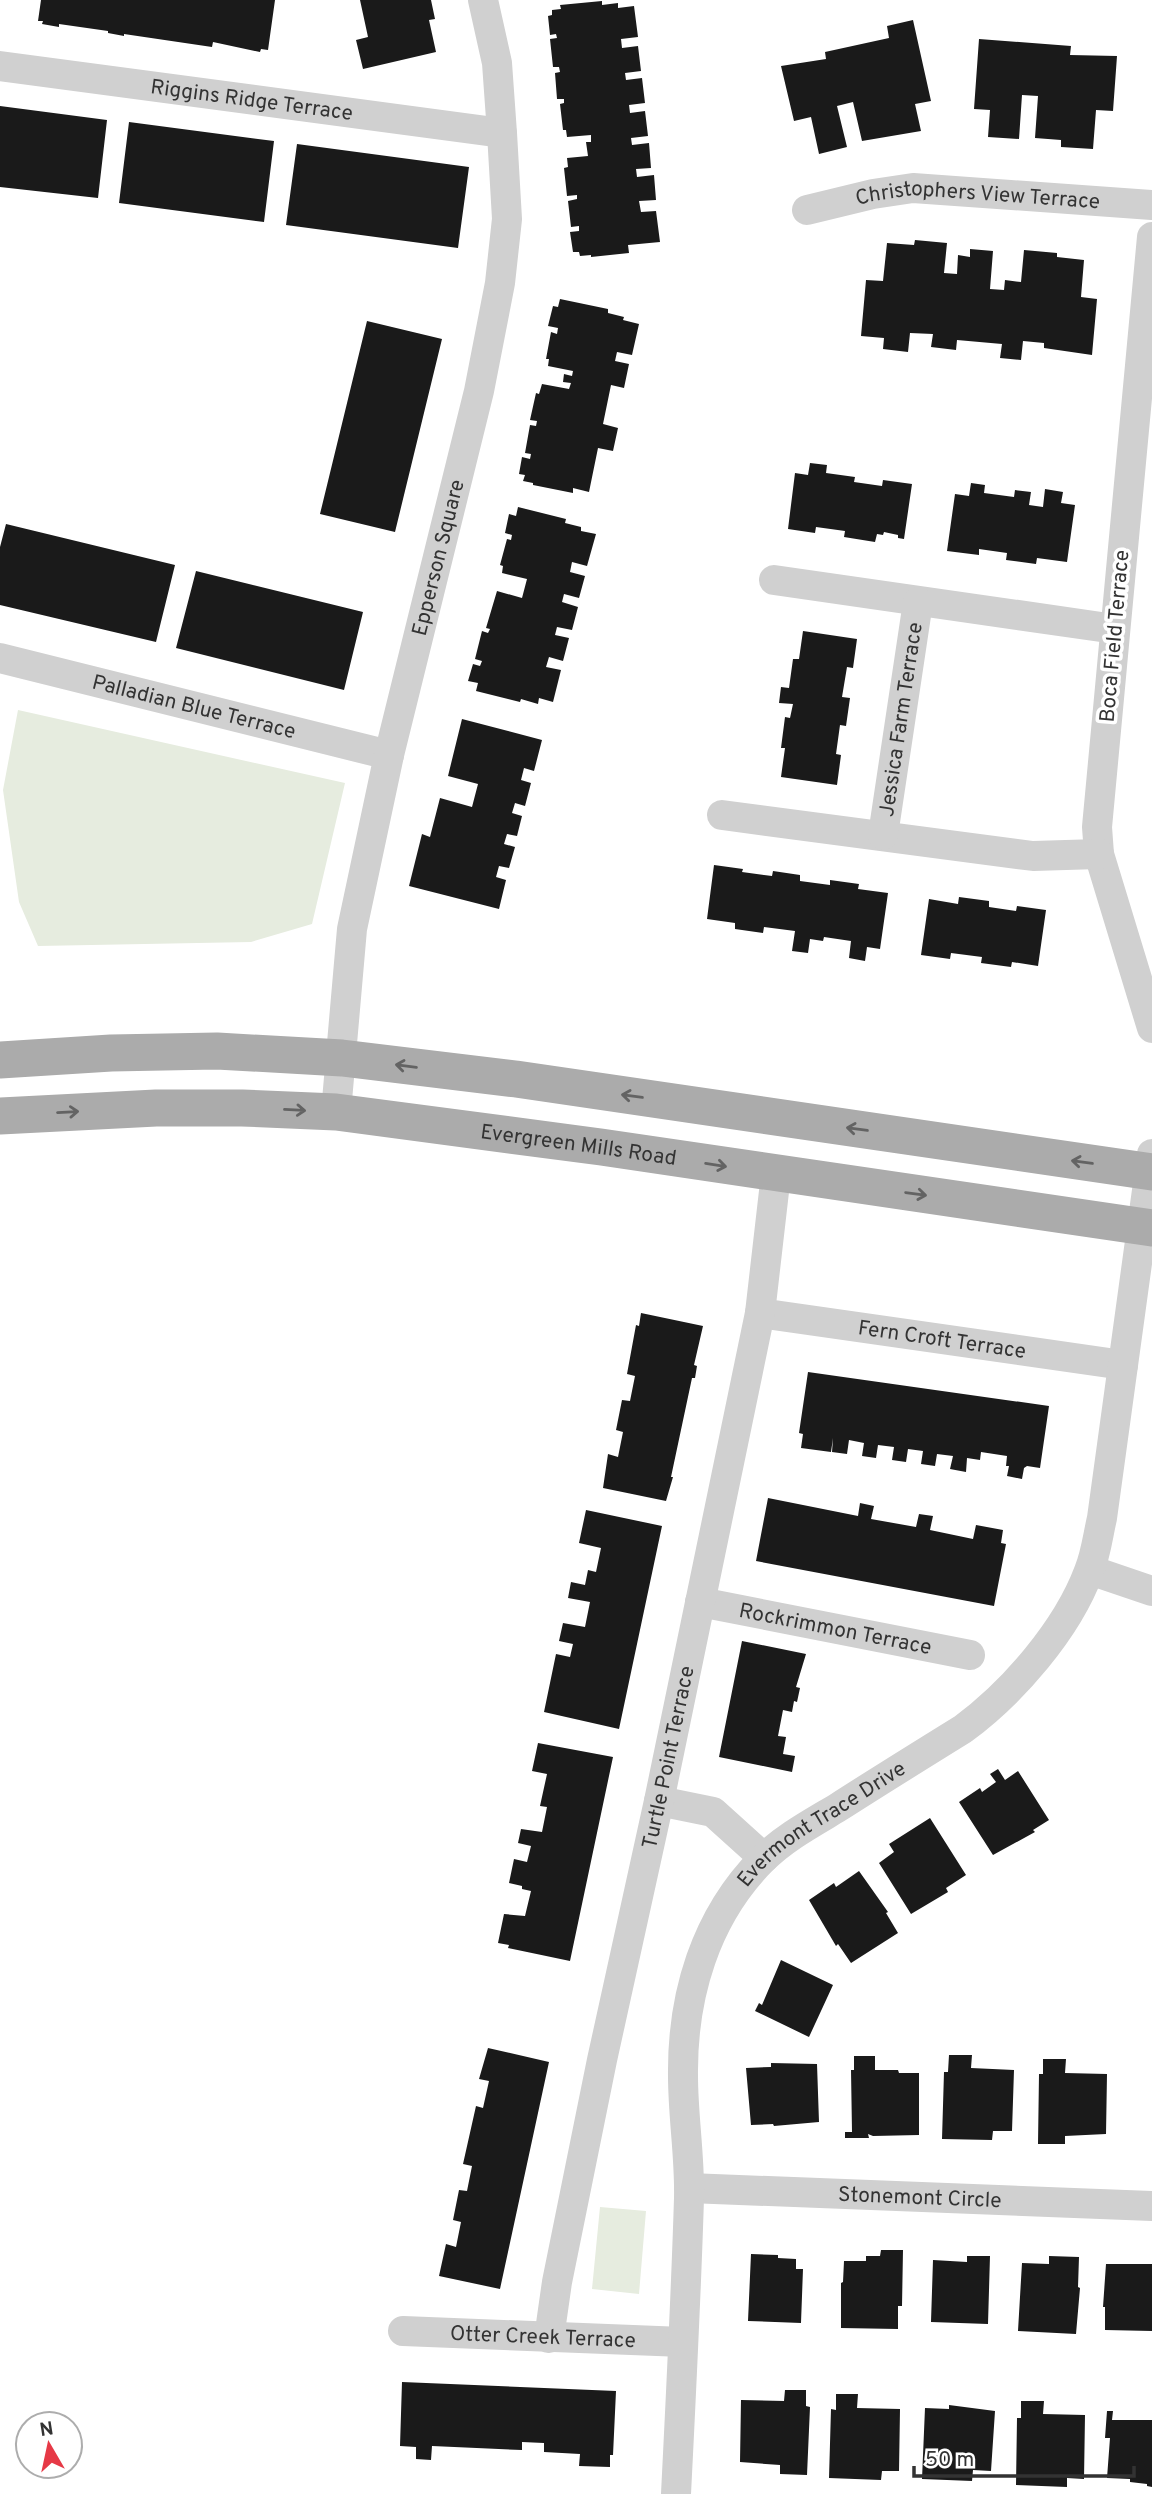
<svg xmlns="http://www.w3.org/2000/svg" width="1152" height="2494" font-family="Overpass,sans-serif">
	<rect width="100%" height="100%" fill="#fff"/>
	<path fill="#e6ecdf" d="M18 710 345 783 312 924 251 942 38 946 19 902 3 790Z
		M600 2207 646 2211 639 2294 592 2289Z"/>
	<path fill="#1a1a1a" d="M41 0H275L268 50 261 49 260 52 213 42 212 47 124 34V36L108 33V31L59 24V27L42 24 43 21H38Z
		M360 0H431L435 19 429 20 436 52 363 69 356 40 368 37Z
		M602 1V5L618 3V8L634 6 638 37 621 39 622 48 638 46 641 71 625 73 626 80 642 78 645 103 629 105 630 113 645 111 648 136 631 138 632 145 649 143 651 168 636 169 637 177 654 175 656 200 639 201 641 212 656 211 660 242 628 245 629 253 591 257V255L580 256 579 252H573L570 232 579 231V226L571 227 568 201 577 199V195L567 196 564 168 568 167 567 158 588 156 586 142H591V135L567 137 566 130H563L560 104 564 103V99H557L555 73 560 72 559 67H553L550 39 557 38 556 34 550 35 548 16 552 15V10L561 9 560 5Z
		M913 20 931 101 915 104 921 131 862 141 853 102 837 106 847 147 819 154 811 117 794 121 781 66 826 59 825 52 889 38 887 26Z
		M979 39 1071 46 1070 55 1117 56 1113 111 1096 110 1093 149 1061 147V140L1035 138 1038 96 1022 95 1019 139 988 137 990 110 974 109Z
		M0 106 107 120 98 198 0 187Z
		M129 122 274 141 264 222 119 203Z
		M297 144 469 167 458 248 286 225Z
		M915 240 947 243 944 273 957 274 958 255 970 257V249L993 251 990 289 1004 290 1005 280 1021 282 1024 250 1057 253V257L1084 260 1081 297 1097 299 1092 355 1044 348V343L1023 341 1021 360 1000 358 1002 344 957 340 956 350 931 347 933 334 910 333 908 352 883 349 884 338 861 336 866 280 883 281 887 243 914 245Z
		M560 299 608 309V313L624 317 623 320 639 324 632 355 617 352 615 361 629 364 624 388 611 385 603 424 618 428 613 451 598 448 589 492 573 488V493L533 485V483L523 481 525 475 519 474 522 457 530 459 531 454 525 453 530 425 536 426 537 421 530 420 536 393 539 394 542 384 569 389 571 383 563 382 564 374 572 376 573 371 548 366 549 359H546L551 332 557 334 558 328 548 326 553 306 558 307Z
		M367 321 442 339 395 532 320 514Z
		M810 463 827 465 826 473 855 477 854 482 882 486 883 480 912 484 904 539 898 538V535L884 532 883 535 877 534 875 542 844 537 845 531 816 527 815 533 788 529 795 473 808 475Z
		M971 483 985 485 984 493 1014 497 1015 490 1031 492 1029 505 1043 507 1045 489 1063 492 1061 503 1075 505 1067 562 1037 558 1036 564 1006 560 1007 553 979 549V555L947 551 955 494 969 496Z
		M518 507 566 519 565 523 581 527V531L596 534 587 566 572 562 570 572 585 576 579 598 564 594 562 602 578 607 572 630 557 627 555 635 569 638 563 661 549 657 546 667 561 670 553 702 539 698 538 704 521 699 520 702 476 691 478 683 468 681 473 664 480 666 482 661 475 659 482 631 488 633 490 629 486 628 497 591 522 598 527 579 502 573 503 566 500 565 507 539 511 540 512 535 505 533 509 514 516 516Z
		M6 524 175 565 156 642 0 605V547Z
		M196 571 363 612 344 690 176 648Z
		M803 631 857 639 853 668 847 667 842 697 850 698 846 726 840 725 836 754 841 755 837 785 781 777 785 748H781L785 717 790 718 793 704 779 703 781 687 789 688 793 659H799Z
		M462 719 542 740 534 771 524 768 521 780 531 783 525 806 515 803 512 813 522 816 517 836 507 834 504 844 515 847 509 868 499 866 496 877 506 880 499 909 409 886 422 834 430 837 440 798 472 807 478 784 448 776Z
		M714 865 743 869 742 872 772 876 773 871 800 875V881L830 885V880L859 884 858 889 888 893 880 949 867 947 865 961 849 958 851 941 824 937 823 941 810 939 808 953 792 951 795 931 764 927 763 933 735 929V923L707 919Z
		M959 897 989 901V907L1016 911 1017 906 1046 910 1038 966 1012 962 1011 967 981 963 982 957 951 953 950 959 921 955 929 899 958 904Z
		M641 1313 703 1326 694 1365 697 1366 695 1378H692L671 1477H673L666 1501 603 1488 608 1454 618 1457 623 1432 616 1430 622 1400 630 1401 635 1376 627 1374 636 1325 639 1326Z
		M808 1372 1049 1406 1040 1468 1027 1466 1024 1468 1022 1479 1007 1476 1009 1466H1006L1007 1456 981 1452 980 1460 967 1458 966 1472 950 1469 953 1456 937 1454 935 1466 921 1464 923 1451 908 1449 906 1462 892 1460 894 1447 878 1445 876 1458 862 1456 864 1443 849 1440 847 1454 832 1452 833 1438 831 1452 801 1448 803 1434 799 1433Z
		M768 1498 858 1516 860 1503 874 1506 871 1519 916 1527 919 1514 933 1516 930 1530 973 1539 976 1525 1003 1530 1001 1543 1006 1544 994 1606 756 1561Z
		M586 1510 662 1526 619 1729 544 1712 556 1654 570 1657 573 1644 559 1641 563 1623 585 1627 590 1602 568 1598 571 1582 585 1585 588 1570 596 1572 601 1548 579 1543Z
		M742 1641 806 1654 796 1687 800 1688 797 1702 794 1701 792 1712 783 1710 778 1736 786 1737 783 1754 795 1756 792 1772 719 1757Z
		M538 1743 613 1757 570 1961 508 1948 509 1945 498 1943 504 1914 525 1916 531 1891 522 1889V1886L509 1883 514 1859 527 1862 531 1846 518 1843 521 1829 542 1832 547 1807 540 1806 547 1774 532 1771Z
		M998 1769 1005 1780 1018 1771 1049 1820 1033 1830 1035 1832 993 1855 959 1802 980 1788 982 1792 996 1782 990 1774Z
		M930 1818 966 1875 946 1888 948 1892 911 1914 879 1863 894 1852 889 1844Z
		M859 1871 888 1912 886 1913 898 1933 851 1963 838 1944 836 1946 809 1900 834 1883 836 1887Z
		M781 1960 833 1985 809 2037 755 2011 759 2003 762 2005Z
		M488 2048 549 2062 500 2289 439 2276 446 2244 456 2247 461 2222 453 2220 459 2190 467 2191 472 2166 463 2164 476 2106 483 2108 489 2081 479 2079Z
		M949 2055H972L971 2068 1014 2070 1012 2131H993L992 2140 942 2139 944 2072H948Z
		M854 2056H875V2070H898L899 2073H919V2135L873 2136 868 2134 869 2138H845V2132H852L851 2070H854Z
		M1043 2059H1066L1065 2073 1107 2074 1106 2134 1065 2136V2144H1038L1039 2074H1043Z
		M771 2063 817 2064 819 2122 774 2126 773 2124 751 2125 746 2068 771 2067Z
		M881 2250H903L902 2306H898V2329L841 2328V2283L843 2282 844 2261H866V2256H880Z
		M751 2254 778 2255V2258L796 2259V2269H803L801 2323 748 2321Z
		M967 2256H990L988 2324 931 2322 933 2260 967 2262Z
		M1049 2256 1079 2257 1078 2287 1080 2288 1076 2334 1018 2331 1022 2263 1049 2264Z
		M1106 2264H1152V2331L1105 2330V2307H1103Z
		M402 2382 616 2391 613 2455H610V2467L579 2466 580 2454 544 2452V2443L522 2442V2450L432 2446 431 2460 416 2459V2447L400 2446Z
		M785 2390H806V2406L810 2407 807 2475 780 2474V2465L740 2462 741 2400 784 2401Z
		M836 2394H858L857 2408 900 2409 899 2471H882L881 2480 829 2478 831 2409 836 2410Z
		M1021 2401H1044L1043 2414 1085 2415 1084 2479 1067 2478V2487L1016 2485 1017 2418H1021Z
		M949 2405 995 2411 991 2471 973 2470 972 2481 922 2479 925 2408 949 2409Z
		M1107 2411H1113L1112 2420H1152V2487L1147 2486V2484L1130 2482V2479L1107 2478 1110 2438H1105Z"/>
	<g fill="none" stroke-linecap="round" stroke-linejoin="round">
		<g stroke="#d0d0d0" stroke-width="30">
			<path id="s1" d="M0 66 502 133"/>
			<path id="s2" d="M807 210 873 194 913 188 1152 205"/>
			<path d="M1152 237 1097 827 1099 854 1152 1028"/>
			<path d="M774 580 1115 629"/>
			<path id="s3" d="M0 658 389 755"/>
			<path d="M722 815 1033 856 1099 854"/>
			<path id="s4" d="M883 835 918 602"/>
			<path id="s5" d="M336 1112 352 929 389 755 479 391 500 283 507 219 502 133 497 63 483 0"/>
			<path id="s6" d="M760 1313 1123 1365"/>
			<path d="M1090 1570 1152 1591"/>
			<path id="s7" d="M700 1602 970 1655"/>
			<path d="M659 1801 713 1812 764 1858"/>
			<path id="s8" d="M689 2188 1152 2206"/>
			<path id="s9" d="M403 2331 683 2342"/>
			<path id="s10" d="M549 2338 557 2282 602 2060 659 1801 760 1313 776 1174"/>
			<path id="s11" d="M676 2494C681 2395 686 2297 689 2198 690 2157 683 2117 683 2076 682 1996 705 1917 763 1859 784 1838 812 1823 837 1808 879 1781 921 1755 963 1729 1013 1692 1067 1630 1089 1571 1096 1554 1098 1535 1102 1518L1152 1154"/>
		</g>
		<g stroke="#ababab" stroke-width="37">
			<path d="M0 1060 111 1053 217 1051 342 1058 516 1079 1152 1172"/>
			<path id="s12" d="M0 1116 156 1108H242L336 1112 601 1147 1152 1228"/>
		</g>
	</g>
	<defs><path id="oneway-shaft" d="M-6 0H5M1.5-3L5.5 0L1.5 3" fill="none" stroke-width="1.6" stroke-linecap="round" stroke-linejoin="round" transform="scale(1.75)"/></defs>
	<g stroke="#636363">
		<use href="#oneway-shaft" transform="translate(406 1066) rotate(-173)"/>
		<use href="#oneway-shaft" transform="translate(632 1096) rotate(-172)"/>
		<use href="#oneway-shaft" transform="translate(295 1110) rotate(3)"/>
		<use href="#oneway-shaft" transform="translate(68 1112) rotate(-3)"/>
		<use href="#oneway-shaft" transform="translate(857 1129) rotate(-172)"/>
		<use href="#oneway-shaft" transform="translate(1082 1162) rotate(-172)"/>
		<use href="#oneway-shaft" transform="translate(716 1165) rotate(9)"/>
		<use href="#oneway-shaft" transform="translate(916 1194) rotate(8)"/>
	</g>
	<g text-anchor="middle" stroke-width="7" stroke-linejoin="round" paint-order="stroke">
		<g font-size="21" fill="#333" stroke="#fff">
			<text dy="7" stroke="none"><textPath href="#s1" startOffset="254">Riggins Ridge Terrace</textPath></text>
			<text dy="7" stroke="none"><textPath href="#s2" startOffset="173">Christophers View Terrace</textPath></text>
			<text dy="7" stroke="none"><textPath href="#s5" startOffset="565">Epperson Square</textPath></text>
			<text transform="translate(1114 636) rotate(-85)" y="7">Boca Field Terrace</text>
			<text dy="7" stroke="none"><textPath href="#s3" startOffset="200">Palladian Blue Terrace</textPath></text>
			<text dy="7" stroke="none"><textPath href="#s4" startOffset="117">Jessica Farm Terrace</textPath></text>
			<text dy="7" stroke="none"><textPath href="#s12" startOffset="581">Evergreen Mills Road</textPath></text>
			<text dy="7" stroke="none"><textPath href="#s6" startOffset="184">Fern Croft Terrace</textPath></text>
			<text dy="7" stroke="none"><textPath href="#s7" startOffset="138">Rockrimmon Terrace</textPath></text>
			<text dy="7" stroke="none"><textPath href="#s10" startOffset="593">Turtle Point Terrace</textPath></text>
			<text dy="7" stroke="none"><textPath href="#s11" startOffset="724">Evermont Trace Drive</textPath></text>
			<text dy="7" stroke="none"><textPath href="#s8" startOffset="231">Stonemont Circle</textPath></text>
			<text dy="7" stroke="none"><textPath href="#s9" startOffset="140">Otter Creek Terrace</textPath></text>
		</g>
	</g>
	<g transform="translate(49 2445) rotate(351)"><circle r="33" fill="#ffffff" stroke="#adadad" stroke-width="2"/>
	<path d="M0-5L12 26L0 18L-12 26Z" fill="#e63946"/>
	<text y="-10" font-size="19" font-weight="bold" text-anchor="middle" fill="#333333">N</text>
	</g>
	<path d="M914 2466v10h220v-10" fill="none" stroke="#333333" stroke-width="3.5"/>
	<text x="925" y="2466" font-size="21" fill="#333333" stroke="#ffffff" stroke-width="5" paint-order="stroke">50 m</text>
</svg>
